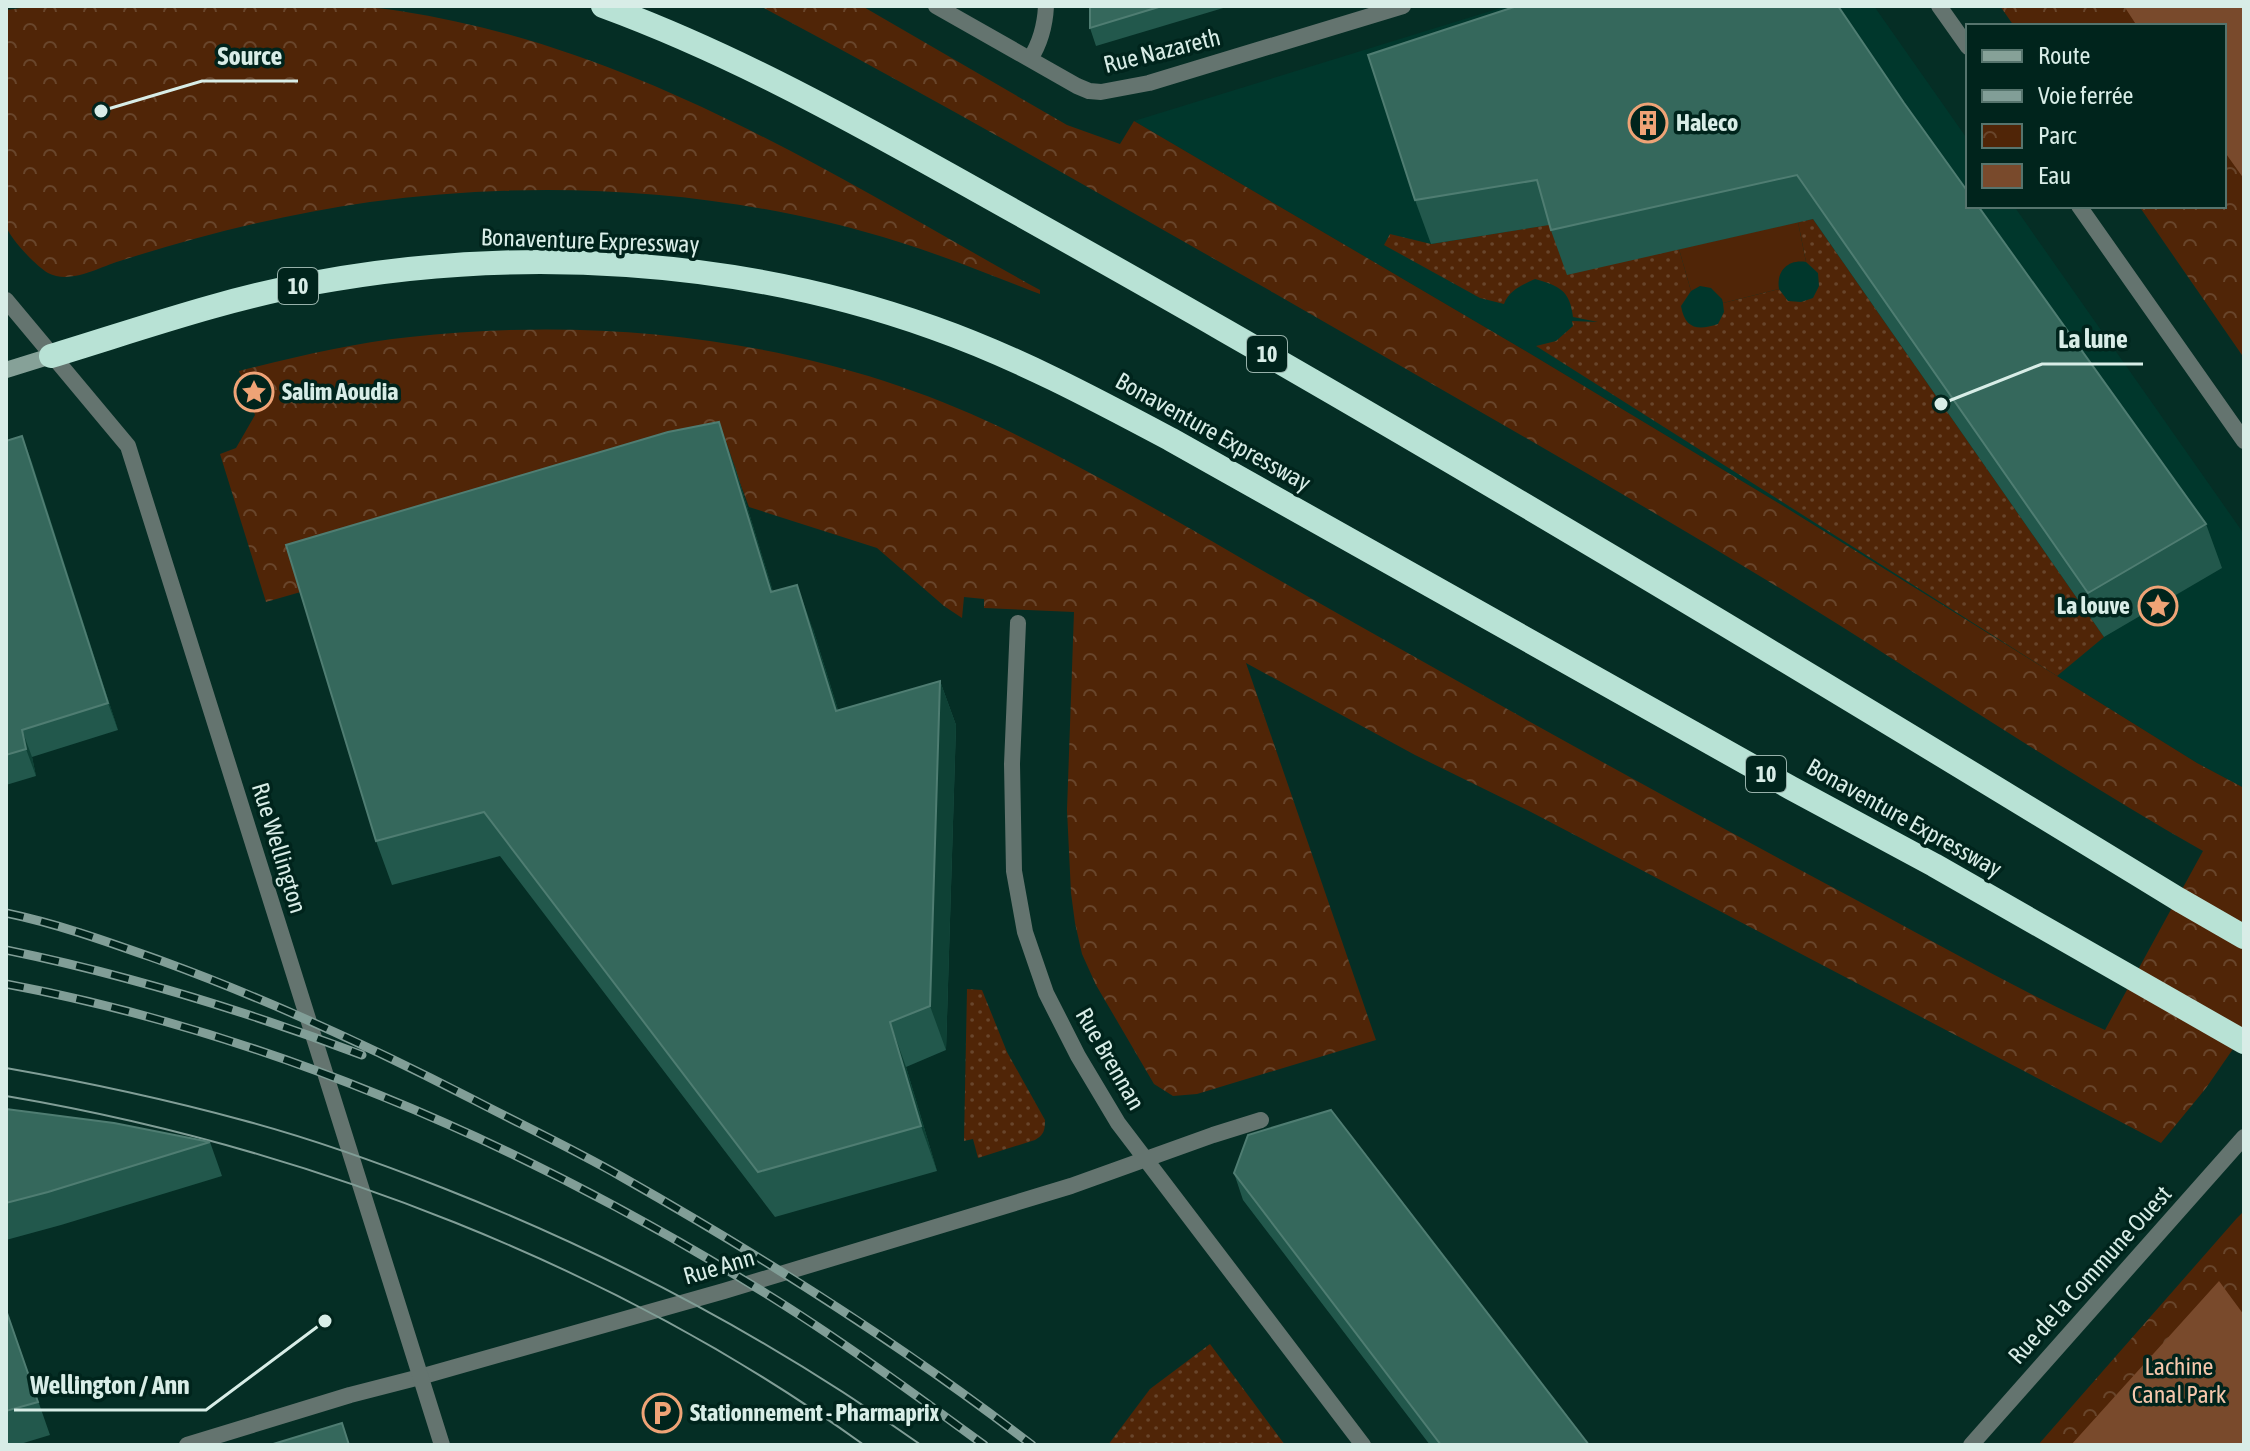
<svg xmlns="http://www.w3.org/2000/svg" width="2250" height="1451" font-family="'Asap Condensed',sans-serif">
	<defs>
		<pattern id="grass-dots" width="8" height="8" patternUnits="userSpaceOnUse" patternTransform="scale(2)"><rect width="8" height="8" fill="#502507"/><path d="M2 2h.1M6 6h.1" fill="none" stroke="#68452b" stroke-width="1.8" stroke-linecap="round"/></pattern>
		<pattern id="park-crowns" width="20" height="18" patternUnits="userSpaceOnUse" patternTransform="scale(2)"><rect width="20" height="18" fill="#502507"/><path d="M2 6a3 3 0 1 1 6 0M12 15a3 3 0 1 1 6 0" fill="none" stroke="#68452b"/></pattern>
	</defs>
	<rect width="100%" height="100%" fill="#052e25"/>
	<path fill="#00372c" d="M1507 6H1874L1968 140V206H2014L2244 534V788L2197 763 1785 507 1529 353 1134 121Z"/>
	<path fill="url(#grass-dots)" d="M1813 219 2104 637 2057 676 1536 346 1556 341 1573 326 1572 321 1598 322 1573 317C1570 290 1559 286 1535 279 1522 285 1509 290 1504 304L1480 298 1384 245 1390 234 1431 244 1553 224 1679 249 1691 291 1681 306C1685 329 1698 331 1718 324L1724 312 1723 303 1779 289 1788 301 1801 302 1813 298 1819 286 1818 273 1806 262 1798 222Z
		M967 989 982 990 1007 1052 1045 1120C1045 1130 1044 1135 1035 1140L978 1158 973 1139 964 1141Z
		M1210 1344 1285 1445H1108L1150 1389Z"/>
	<path fill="url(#park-crowns)" d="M37 6C110 6 182 6 255 6 303 6 352 3 400 11 639 48 832 175 1040 290V294C993 276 947 257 899 242 730 189 546 178 370 202 286 214 204 234 123 260 101 266 71 285 48 273 37 267 8 237 6 225 3 205 6 181 6 160 6 110 6 60 6 10Z
		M760 6H862L1067 125 1120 144 1134 121 1529 353 1785 507 2197 763 2244 788V1033L2206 1088 2161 1143 1531 812 1415 755 1246 663 1376 1040 1197 1094 1173 1096 1154 1084 1096 985 1082 954 1075 923 1071 893 1067 810 1074 612 984 608V599L964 597 962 618 944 606 877 548 749 507 734 467 266 602 220 454 236 448 255 415 239 371C295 357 352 343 410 337 609 315 818 340 1000 427 1121 485 1240 559 1358 625 1524 719 1691 812 1860 902 1941 946 2022 992 2105 1030L2203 851C2055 767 1914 670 1768 581 1605 482 1439 388 1274 293 1104 196 933 98 760 6Z
		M2000 6H2244V358L2139 206H2224V26H2014Z
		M2244 1211V1445H2038L2237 1218Z"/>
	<path fill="#502507" d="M1798 222 1806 262C1789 259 1776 270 1779 289L1723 303 1722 299 1711 288 1700 286 1691 291 1679 249Z"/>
	<path fill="#794a2c" d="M2124 6H2244V179L2224 151V26H2137Z
		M2219 1281 2244 1315V1445H2071Z"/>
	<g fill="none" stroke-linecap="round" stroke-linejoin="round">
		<path stroke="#64746f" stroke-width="16" d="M936 6 1077 86 1089 91 1101 92 1149 83 1403 6
			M1030 59C1041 42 1045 26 1046 6
			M1018 623 1012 764 1014 871 1025 932 1046 993 1078 1056 1118 1123 1363 1445
			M187 1445 350 1395 420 1377 724 1291 1071 1186 1213 1135 1261 1120"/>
		<path stroke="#64746f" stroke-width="16" d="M1939 6 1968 47
			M2079 206 2244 441
			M6 300 128 446 442 1445
			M1971 1445 2244 1137"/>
		<path stroke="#86a198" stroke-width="16" d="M6 370 51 356"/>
		<path stroke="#b8e2d5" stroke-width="24" d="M603 6C723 50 835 111 946 173 1039 225 1132 277 1224 330 1545 514 1862 706 2178 899L2244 937
			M51 356C137 330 224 299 313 283 517 245 739 258 934 328 1016 357 1093 398 1170 439L1791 788 1934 865 2244 1042"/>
		<path stroke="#819e97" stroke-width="2" d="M6 1068C85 1082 165 1099 242 1120 310 1138 377 1162 443 1188 611 1254 773 1340 921 1445
			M6 1096C307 1147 616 1266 864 1445"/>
		<defs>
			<path id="rail" d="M6 913C59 924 111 943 162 961 269 1000 371 1047 472 1099 522 1125 573 1149 622 1177 765 1258 902 1345 1032 1445
				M6 950C128 975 246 1011 362 1055
				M6 984C277 1035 532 1149 765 1293 841 1340 913 1393 984 1445"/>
		</defs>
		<use href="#rail" stroke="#819e97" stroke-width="9"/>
		<use href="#rail" stroke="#00241c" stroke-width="6" stroke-dasharray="18" stroke-linecap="butt"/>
	</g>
	<path fill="#22584c" d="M1090 6H1230L1096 46 1090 28Z
		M1904 103 2206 524 2222 568 2104 637 1813 219 1567 275 1549 225 1431 244 1415 200Z
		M22 436 118 730 32 757 36 776 6 785V441Z
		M735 467 773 592 813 629 838 710 940 681 956 725 946 1050 906 1067 937 1171 775 1217 500 856 392 885 376 841Z
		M6 1109 210 1142 222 1176 61 1225 6 1240Z
		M1234 1173 1589 1445H1430L1243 1200Z
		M6 1309 50 1435 17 1445H6Z"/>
	<path fill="#0e4135" d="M719 422 735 467 787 637 771 592Z
		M22 436 32 462 118 730 108 703Z
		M797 585 813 629 852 755 836 711Z
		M940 681 956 725 946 1050 930 1006Z
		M22 730 32 757 36 776 26 749Z
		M890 1022 906 1067 937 1171 921 1126Z"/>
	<path fill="#35685c" stroke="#4f7d72" stroke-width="2" d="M1090 6H1162L1090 28Z
		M1517 6H1838L1904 103 1968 192V206H1978L2206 524 2088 593 1797 175 1551 230 1537 180 1415 200 1368 55Z
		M719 422 771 592 797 585 836 711 940 681 930 1006 890 1022 921 1126 758 1172 484 812 376 841 286 545 668 432Z
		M22 436 108 703 22 730 26 749 6 755V441Z
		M6 1109 114 1123 210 1142 48 1192 6 1203Z
		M1331 1110 1589 1445H1441L1234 1173 1248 1135Z
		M6 1310 38 1402 6 1411Z
		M342 1423 349 1445H270Z"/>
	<defs>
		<symbol id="building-ring" viewBox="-11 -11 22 22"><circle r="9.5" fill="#00241c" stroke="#efa376" stroke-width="1.5"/><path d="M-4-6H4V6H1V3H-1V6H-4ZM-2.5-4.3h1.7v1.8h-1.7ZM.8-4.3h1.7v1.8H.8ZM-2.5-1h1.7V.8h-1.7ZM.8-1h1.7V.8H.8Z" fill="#efa376"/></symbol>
		<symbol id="sight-ring" viewBox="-11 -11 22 22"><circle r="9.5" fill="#00241c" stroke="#efa376" stroke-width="1.5"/><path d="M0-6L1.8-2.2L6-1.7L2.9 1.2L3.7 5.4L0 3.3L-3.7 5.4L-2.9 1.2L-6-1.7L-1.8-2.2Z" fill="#efa376"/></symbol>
		<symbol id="parking-ring" viewBox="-11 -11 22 22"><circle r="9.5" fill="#00241c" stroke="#efa376" stroke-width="1.5"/><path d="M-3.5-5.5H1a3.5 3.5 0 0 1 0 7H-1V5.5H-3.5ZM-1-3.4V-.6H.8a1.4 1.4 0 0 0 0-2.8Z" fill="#efa376"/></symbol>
	</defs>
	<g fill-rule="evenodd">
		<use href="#building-ring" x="1626" y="101" width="44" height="44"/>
		<use href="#sight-ring" x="232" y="370" width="44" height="44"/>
		<use href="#sight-ring" x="2136" y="584" width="44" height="44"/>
		<use href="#parking-ring" x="640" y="1391" width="44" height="44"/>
	</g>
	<g text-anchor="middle" stroke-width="7" stroke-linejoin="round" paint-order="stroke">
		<g fill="#00241c" stroke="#97b1aa" stroke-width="2">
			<rect x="278" y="268" width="40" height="36" rx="6"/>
			<rect x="1247" y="336" width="40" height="36" rx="6"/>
			<rect x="1746" y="756" width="40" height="36" rx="6"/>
		</g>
		<g font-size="22" font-weight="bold" fill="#d8ede7">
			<text x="298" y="294">10</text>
			<text x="1267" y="362">10</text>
			<text x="1766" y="782">10</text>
		</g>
		<g font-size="24" fill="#d8ede7" stroke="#00241c">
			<text transform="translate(1162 51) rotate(-14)" y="8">Rue Nazareth</text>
			<text transform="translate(590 241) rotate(2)" y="8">Bonaventure Expressway</text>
			<text transform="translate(1213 432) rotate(29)" y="8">Bonaventure Expressway</text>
			<text transform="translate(1904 818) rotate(29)" y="8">Bonaventure Expressway</text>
			<text transform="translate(279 848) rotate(73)" y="8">Rue Wellington</text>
			<text transform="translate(1110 1059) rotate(60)" y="8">Rue Brennan</text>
			<text transform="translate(719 1267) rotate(-16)" y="8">Rue Ann</text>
			<text transform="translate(2090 1275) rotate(-48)" y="8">Rue de la Commune Ouest</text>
		</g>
		<g font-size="24" font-weight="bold" fill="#d8ede7" stroke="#00241c" text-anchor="start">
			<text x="1676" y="131">Haleco</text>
			<text x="282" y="400">Salim Aoudia</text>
			<text x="2130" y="614" text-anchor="end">La louve</text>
			<text x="690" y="1421">Stationnement - Pharmaprix</text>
		</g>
		<g font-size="24" fill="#f6c7ac" stroke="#00241c">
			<text x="2179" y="1375">Lachine<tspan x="2179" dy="28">Canal Park</tspan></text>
		</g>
	</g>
	<path fill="none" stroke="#d8ede7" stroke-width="3" d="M101 111L202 81H298M1941 404L2042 364H2143M325 1321L206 1410H14"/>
	<g fill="#d8ede7" stroke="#00241c" stroke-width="3">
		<circle cx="101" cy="111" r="8"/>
		<circle cx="1941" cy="404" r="8"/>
		<circle cx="325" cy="1321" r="8"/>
	</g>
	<g font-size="26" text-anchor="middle" font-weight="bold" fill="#d8ede7" stroke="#00241c" stroke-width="7" stroke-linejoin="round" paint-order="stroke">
		<text x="250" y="65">Source</text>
		<text x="2093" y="348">La lune</text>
		<text x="110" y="1394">Wellington / Ann</text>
	</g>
	<rect width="2250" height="1451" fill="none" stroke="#d8ede7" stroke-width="16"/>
	<rect x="1966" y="24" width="260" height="184" fill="#00241c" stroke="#56746d" stroke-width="2"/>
	<rect x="1982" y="50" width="40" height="12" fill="#86a198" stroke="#56746d" stroke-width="2"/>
	<text x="2038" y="64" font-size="24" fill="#d8ede7">Route</text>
	<rect x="1982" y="90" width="40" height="12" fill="#819e97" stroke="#56746d" stroke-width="2"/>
	<text x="2038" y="104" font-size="24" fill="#d8ede7">Voie ferrée</text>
	<rect x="1982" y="124" width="40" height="24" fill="url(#park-crowns)" stroke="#56746d" stroke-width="2"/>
	<text x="2038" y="144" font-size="24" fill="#d8ede7">Parc</text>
	<rect x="1982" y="164" width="40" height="24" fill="#794a2c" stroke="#56746d" stroke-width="2"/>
	<text x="2038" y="184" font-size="24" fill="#d8ede7">Eau</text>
</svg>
